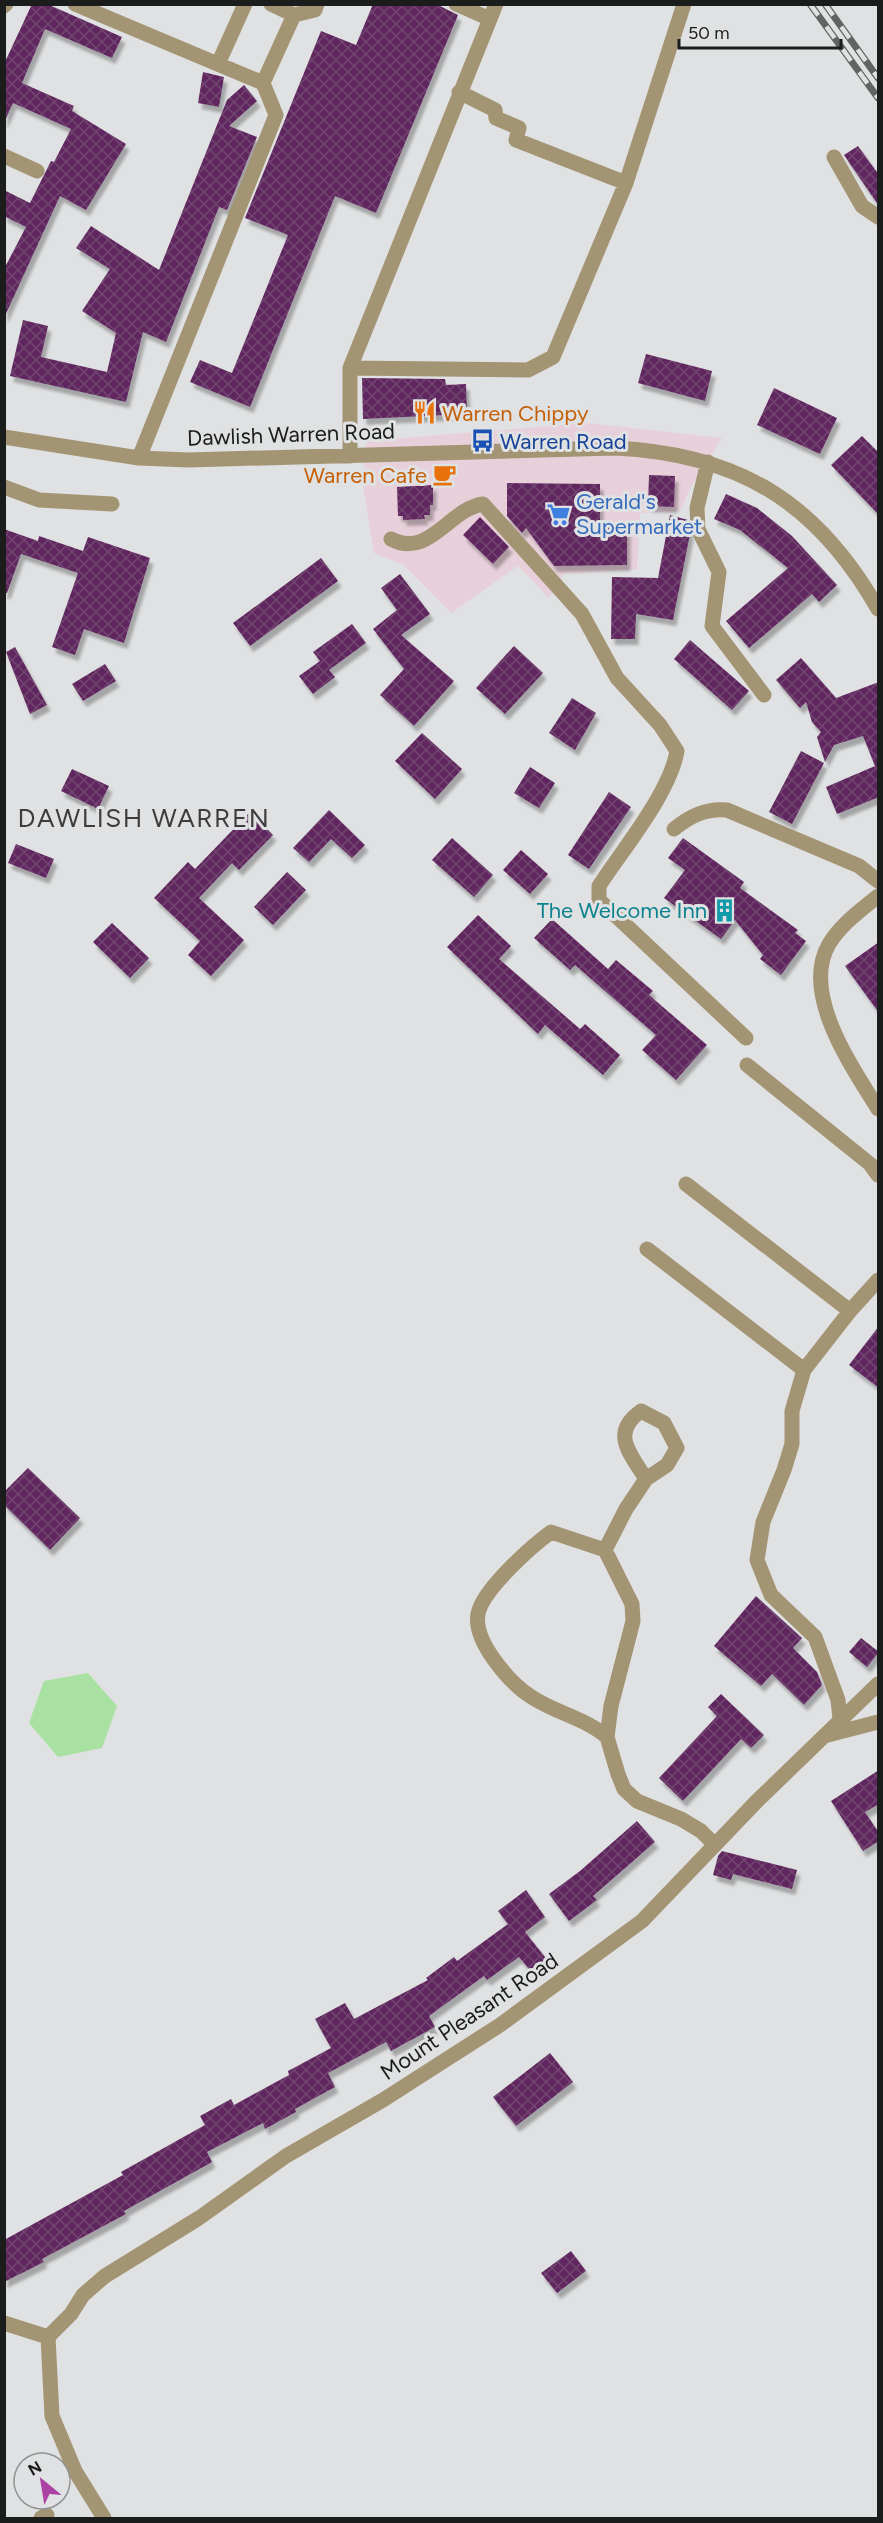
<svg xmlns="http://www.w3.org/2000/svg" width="883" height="2523" font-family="Figtree,sans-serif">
	<defs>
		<pattern id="building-cross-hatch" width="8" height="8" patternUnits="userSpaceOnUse" patternTransform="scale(1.5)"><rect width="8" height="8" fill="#61285e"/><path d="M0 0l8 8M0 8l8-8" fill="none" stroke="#734571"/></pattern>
		<filter id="shadow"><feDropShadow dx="3.5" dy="6" stdDeviation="1.5" flood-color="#0004"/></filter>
	</defs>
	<rect width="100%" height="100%" fill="#e0e1e2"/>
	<path fill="#e8d0da" d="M586 423 722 438 692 485 680 511 640 513 637 569 563 574 549 598 518 566 451 613 404 565 374 553 363 485 366 441Z"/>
	<path fill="#a8e1a1" d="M88 1673 117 1706 102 1748 58 1757 29 1723 44 1681Z"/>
	<path fill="url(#building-cross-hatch)" filter="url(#shadow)" d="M32 4H47L122 37 112 58 45 29 22 83 74 106 72 111 126 144 86 210 60 196 4 318V269L26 227 4 216V190L30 203 51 161 54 162 71 129 13 103 4 123V64Z
		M373 4H436L458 15 376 213 335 196 250 407 190 382 200 360 232 373 288 235 245 218 321 31 356 45Z
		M203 72 224 77 219 107 198 103Z
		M244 85 257 101 229 126 257 137 227 210 219 207 166 342 143 332 126 402 10 376 23 320 48 326 41 357 107 372 116 333 82 311 110 269 76 248 91 226 159 270 227 100Z
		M858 146 879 175V206L844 155Z
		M646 354 712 371 705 401 638 383Z
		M362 378 445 379 446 385 466 384 467 414 363 419Z
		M774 388 837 418 820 454 757 425Z
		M862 436 879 453V515L831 465Z
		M649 475 675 476 674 507 648 506Z
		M507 483 600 484V526L627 527V565L554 566 526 528 522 533 507 516Z
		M433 485V505H430V515H424L425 519 403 520V516H398L397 487Z
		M726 494 757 508 792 536 837 585 819 602 812 594 749 648 726 621 788 568 740 530 714 519Z
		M670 515 688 520 690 534 673 620 636 614 635 639H611L612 577 658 578Z
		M480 517 509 547 493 564 463 535Z
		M4 529 38 541 39 536 83 551 88 537 150 558 124 643 84 629 75 655 52 647 78 573 21 554 7 593H4Z
		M321 558 338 581 250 646 233 623Z
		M400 574 430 614 401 635 454 681 414 726 380 695 404 669 373 629 397 610 381 588Z
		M352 624 366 643 329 670 335 677 313 694 299 676 320 661 313 652Z
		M690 640 749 691 732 710 674 659Z
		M514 646 543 673 505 714 476 688Z
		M15 647 47 705 30 714 6 652Z
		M801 658 836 698 879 682V797L837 814 826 787 875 766 863 736 834 745 825 762 817 737 821 732 812 722 806 702 800 708 776 680Z
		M105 664 116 681 83 701 72 684Z
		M572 698 596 713 575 750 549 733Z
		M422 733 462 769 435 799 395 761Z
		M801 751 824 763 792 824 769 812Z
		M530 767 555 783 539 808 514 793Z
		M72 769 109 786 98 809 61 791Z
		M609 792 631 807 589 869 568 855Z
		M329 810 365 845 352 858 331 839 309 862 293 848Z
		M250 812 273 835 239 870 232 863 199 898 244 940 211 976 188 955 200 941 154 898 188 862 195 869Z
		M452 838 493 875 474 897 432 860Z
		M683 838 744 882 740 888 798 930 795 933 806 941 781 975 760 959 763 955 735 920 721 939 664 898 685 870 668 858Z
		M16 844 54 859 46 878 8 863Z
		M521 850 548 874 530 894 503 870Z
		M287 872 306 890 273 925 254 907Z
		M478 915 511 946 499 959 580 1029 585 1024 620 1055 603 1075 545 1025 538 1034 447 947Z
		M552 919 608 969 616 960 653 991 649 995 707 1045 676 1080 642 1050 656 1035 575 965 570 970 534 938Z
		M112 923 149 958 130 978 93 942Z
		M879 942V1013L845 966Z
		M879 1326V1388L849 1365Z
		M28 1468 80 1518 50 1550 4 1505V1492Z
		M756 1596 802 1638 793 1648 817 1672 822 1685 804 1705 772 1674 761 1686 714 1646Z
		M861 1638 879 1652 867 1667 849 1652Z
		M721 1694 764 1735 751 1748 741 1739 683 1801 659 1778 717 1716 708 1707Z
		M879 1770V1804L865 1812 879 1833V1841L863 1851 831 1801Z
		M637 1821 655 1842 593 1896 597 1900 569 1921 549 1894 580 1871Z
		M722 1851 797 1870 792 1889 733 1874 731 1880 713 1875 718 1856Z
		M526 1890 545 1917 525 1932 549 1962 533 1974 519 1957 487 1980 484 1976 429 2016 435 2027 391 2051 386 2042 328 2073 335 2087 295 2109 296 2112 265 2129 263 2123 207 2152 212 2162 124 2211 126 2214 42 2259 44 2262 4 2282V2240L123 2175 121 2172 205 2125 200 2116 231 2099 234 2105 289 2075 288 2071 331 2048 315 2019 345 2003 354 2019 428 1980 426 1978 454 1957 457 1961 508 1924 498 1911Z
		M550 2053 573 2082 516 2126 493 2097Z
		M571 2251 586 2271 557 2293 541 2273Z"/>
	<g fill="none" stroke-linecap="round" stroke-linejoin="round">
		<path stroke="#a39473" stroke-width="15" d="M75 4 263 83 276 115 139 458
			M271 4 294 15
			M456 4 490 19
			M4 6 6 4
			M218 64 245 4
			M263 83 294 15 315 10 317 4
			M459 92 495 110 496 118 519 128 516 140 626 183
			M4 156 37 171
			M834 157 862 206 878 217
			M350 368 528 370 553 357 626 183 684 4
			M4 437 139 458 189 460 615 448C739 454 817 502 878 609
			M350 456V368L496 4
			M708 462 697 508 698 529 719 572 712 626 764 695
			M4 487 39 500 112 504
			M391 539C429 559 449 509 483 504L582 614 617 678 660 725 677 751C670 793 623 849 599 886V900L746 1038
			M674 829C690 816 706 808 727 810L859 866 878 881
			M878 896C861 910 841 924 829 944 800 994 853 1068 878 1109
			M747 1065 870 1164 878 1175
			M686 1184 850 1311
			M647 1249 804 1370
			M605 1550 632 1604 633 1621 611 1706 607 1737 618 1774 624 1789 637 1801 681 1819 701 1831 715 1845
			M605 1550 551 1532C532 1546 482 1590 478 1614 473 1641 509 1682 530 1696 555 1713 585 1718 607 1737
			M605 1550 626 1509 646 1479C630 1453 610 1433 641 1411L664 1423 677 1448 667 1465 646 1479
			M840 1719 838 1700 815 1637 771 1595 757 1560 763 1522 784 1470 792 1444V1411L804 1370 850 1311 878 1280
			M824 1736 878 1722
			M4 2323 48 2337
			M48 2337 71 2314 83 2295 105 2276 199 2218 286 2156 383 2100 500 2025 642 1921 757 1801 878 1684
			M48 2337 52 2416 75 2471 104 2518
			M41 2518 47 2515"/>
		<defs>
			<path id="rail" d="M810 4 878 98
				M825 4 878 78"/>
		</defs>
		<use href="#rail" stroke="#626363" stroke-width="7"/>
		<use href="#rail" stroke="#e0e1e2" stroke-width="4.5" stroke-dasharray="14" stroke-linecap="butt"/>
	</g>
	<defs>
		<symbol id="restaurant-bare" viewBox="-9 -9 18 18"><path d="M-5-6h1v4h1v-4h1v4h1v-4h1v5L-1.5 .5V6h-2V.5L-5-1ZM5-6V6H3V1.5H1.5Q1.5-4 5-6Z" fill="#e8710a" stroke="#e0e1e2" stroke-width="2.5" paint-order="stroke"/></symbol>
		<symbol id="bus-bare" viewBox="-9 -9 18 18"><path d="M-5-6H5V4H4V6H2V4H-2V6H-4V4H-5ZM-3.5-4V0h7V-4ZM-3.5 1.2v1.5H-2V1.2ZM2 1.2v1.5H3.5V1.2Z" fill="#1a4fb4" stroke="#e0e1e2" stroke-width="2.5" paint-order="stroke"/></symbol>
		<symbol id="cafe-bare" viewBox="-9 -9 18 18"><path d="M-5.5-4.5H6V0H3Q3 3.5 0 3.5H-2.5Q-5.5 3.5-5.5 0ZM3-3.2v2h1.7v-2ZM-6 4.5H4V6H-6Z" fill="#e8710a" stroke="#e0e1e2" stroke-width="2.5" paint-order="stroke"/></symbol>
		<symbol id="supermarket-bare" viewBox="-9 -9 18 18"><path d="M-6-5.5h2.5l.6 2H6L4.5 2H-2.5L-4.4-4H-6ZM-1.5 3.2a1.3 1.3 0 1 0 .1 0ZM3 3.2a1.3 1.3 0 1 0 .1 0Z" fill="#3f7fe0" stroke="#e0e1e2" stroke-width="2.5" paint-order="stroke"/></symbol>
		<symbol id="building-bare" viewBox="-9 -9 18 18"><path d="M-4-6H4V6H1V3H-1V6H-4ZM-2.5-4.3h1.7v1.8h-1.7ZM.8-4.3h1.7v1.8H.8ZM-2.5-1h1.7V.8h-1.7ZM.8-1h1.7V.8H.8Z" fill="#0f9aa8" stroke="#e0e1e2" stroke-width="2.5" paint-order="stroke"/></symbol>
	</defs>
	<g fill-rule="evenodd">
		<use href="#restaurant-bare" x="408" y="396" width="33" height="33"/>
		<use href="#bus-bare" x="466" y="424" width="33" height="33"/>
		<use href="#cafe-bare" x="428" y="458" width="33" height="33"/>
		<use href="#supermarket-bare" x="542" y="498" width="33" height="33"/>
		<use href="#building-bare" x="708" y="894" width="33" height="33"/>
	</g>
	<g text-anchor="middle" stroke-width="6" stroke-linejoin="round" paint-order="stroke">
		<g font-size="22" fill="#c56008" stroke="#e0e1e2" text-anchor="start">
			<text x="442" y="421">Warren Chippy</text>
			<text x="427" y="483" text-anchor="end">Warren Cafe</text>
		</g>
		<g font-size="22" fill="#1b1c1c" stroke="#e0e1e2">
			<text transform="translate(291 434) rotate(-2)" y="8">Dawlish Warren Road</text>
			<text transform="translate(469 2016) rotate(-34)" y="8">Mount Pleasant Road</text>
		</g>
		<g font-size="22" fill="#164399" stroke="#e0e1e2" text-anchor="start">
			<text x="500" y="449">Warren Road</text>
		</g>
		<g font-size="22" fill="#366cbe" stroke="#e0e1e2" text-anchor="start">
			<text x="576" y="509">Gerald's<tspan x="576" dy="25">Supermarket</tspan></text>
		</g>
		<g font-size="22" fill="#0d838f" stroke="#e0e1e2" text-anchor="end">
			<text x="707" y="918">The Welcome Inn</text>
		</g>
		<g font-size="26" letter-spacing="1.5" fill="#3d3d3e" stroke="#e0e1e2">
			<text x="144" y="827">DAWLISH WARREN</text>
		</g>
	</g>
	<rect width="883" height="2523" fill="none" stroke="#1b1c1c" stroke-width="12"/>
	<g transform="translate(42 2481) rotate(330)"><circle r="28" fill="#e0e1e2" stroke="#919293" stroke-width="1.5"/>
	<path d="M0-4.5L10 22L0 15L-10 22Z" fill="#ab42a4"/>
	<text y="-9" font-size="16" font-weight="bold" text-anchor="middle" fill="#1b1c1c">N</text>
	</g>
	<path d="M679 39v9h162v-9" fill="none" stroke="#1b1c1c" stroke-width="3"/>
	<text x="688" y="39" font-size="18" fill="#1b1c1c" stroke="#e0e1e2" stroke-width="4.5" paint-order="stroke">50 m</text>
</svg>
